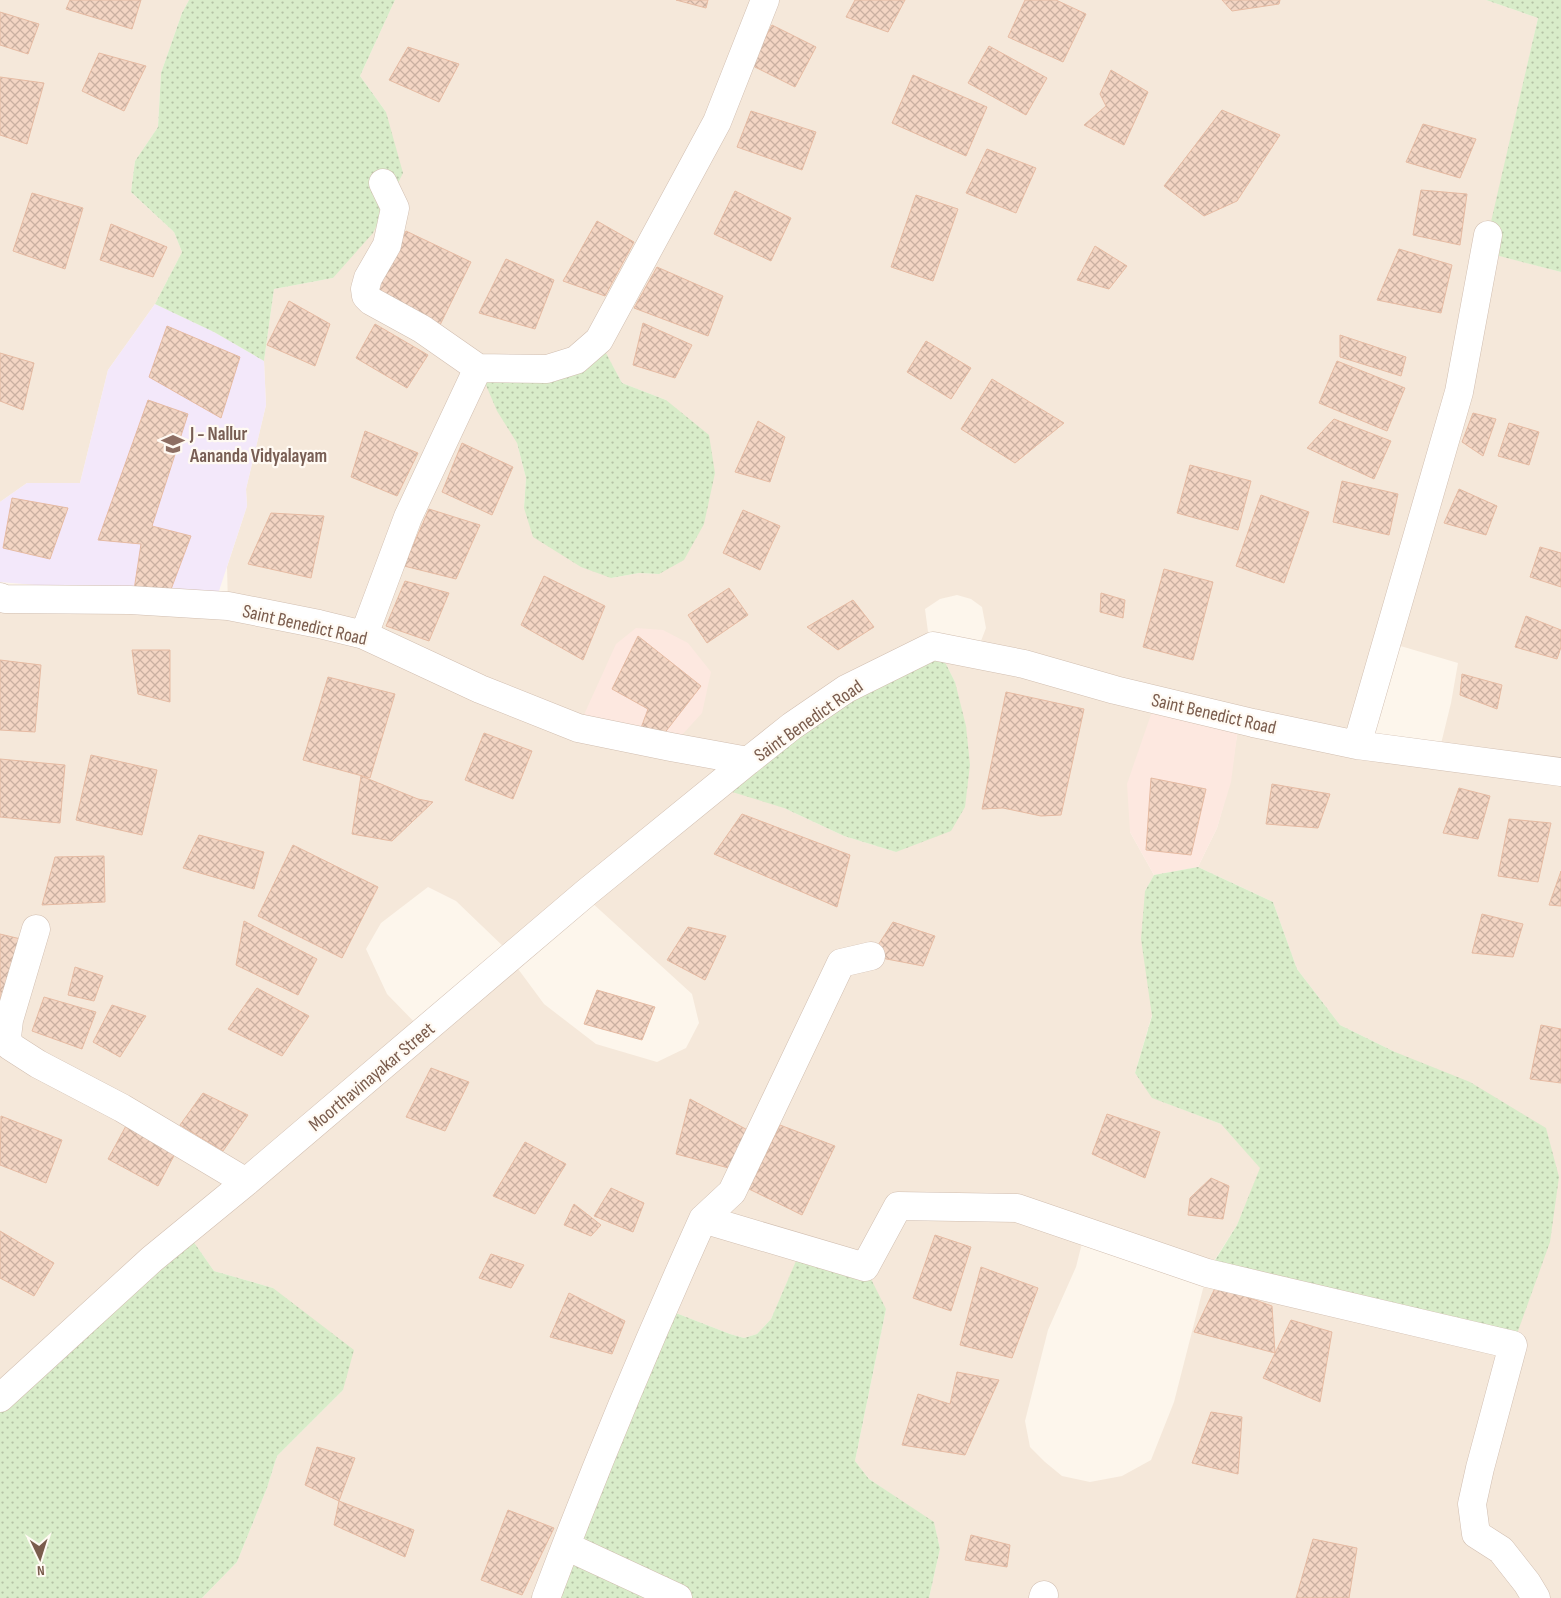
<svg xmlns="http://www.w3.org/2000/svg" width="1561" height="1598" font-family="'Sofia Sans Condensed',sans-serif">
	<defs>
		<pattern id="grass-dots" width="8" height="8" patternUnits="userSpaceOnUse" patternTransform="scale(1.25)"><rect width="8" height="8" fill="#d8ecc9"/><path d="M2 2h.1M6 6h.1" fill="none" stroke="#b4c2a5" stroke-width="1.8" stroke-linecap="round"/></pattern>
		<pattern id="building-cross-hatch" width="8" height="8" patternUnits="userSpaceOnUse" patternTransform="scale(1.25)"><rect width="8" height="8" fill="#f3d5c3"/><path d="M0 0l8 8M0 8l8-8" fill="none" stroke="#cab0a1"/></pattern>
	</defs>
	<rect width="100%" height="100%" fill="#fdf6ec"/>
	<path fill="#f5e8da" fill-rule="evenodd" d="M0 0H189L182 13 161 73 158 127 135 161 131 192 174 232 182 252 155 304 108 370 80 483H27L0 502Z
		M395 0H1486L1538 18 1485 252 1561 272V1598H929L940 1549 934 1523 869 1479 855 1461 886 1309 802 1248 771 1319 757 1334 744 1338 730 1334 663 1308 551 1598H202L237 1562 267 1488 277 1456 343 1390 273 1288 214 1271 186 1231 0 1398V597L228 606 227 567 247 506 246 489 266 405 264 361 274 289 333 278 386 112 360 76ZM599 341 622 383 666 400 659 574 639 573 611 578 524 508 526 478 517 443ZM957 595 971 599 982 607 986 628 976 654 930 647 925 609 940 599ZM1387 642 1458 663 1451 703 1439 752 1358 745ZM930 647 946 664 955 682 896 852 844 836 784 808ZM1238 728 1230 782 1217 828 1198 867 1273 902 1297 969 1340 1025 1395 1052 1207 1272 1237 1225 1261 1168 1221 1124 1153 1098 1135 1073 1152 1015 1145 891 1154 875 1130 832ZM428 887 456 901 507 950 423 1031 387 994 366 949 381 923ZM590 901 692 994 699 1023 686 1048 657 1062 596 1044 544 1004 510 958ZM1085 1231 1207 1273 1174 1402 1151 1460 1122 1476 1090 1482 1062 1476 1045 1462 1030 1447 1025 1421 1048 1330 1076 1267Z"/>
	<path fill="#fde8e0" d="M636 628 663 630 688 643 711 672 702 713 671 747 578 728 616 644Z
		M1156 700 1238 728 1231 782 1217 828 1198 867 1154 875 1130 832 1127 784Z"/>
	<path fill="#f3e8fa" d="M155 304 214 332 264 361 266 405 246 489 247 506 216 600 0 582V502L27 483H80L108 370Z"/>
	<path fill="url(#grass-dots)" d="M189 0H395L360 76 386 112 403 173 373 233 333 278 274 289 264 361 214 332 155 304 182 252 174 232 131 192 135 161 158 127 161 73 182 13Z
		M1486 0H1561V272L1484 252 1538 18Z
		M599 340 622 383 666 400 709 435 715 473 704 524 684 560 659 574 639 573 611 578 581 567 533 537 524 508 526 478 517 443 497 411 480 371 547 369Z
		M930 647 946 664 955 682 966 726 970 765 965 807 951 831 896 852 844 836 784 808 716 787Z
		M1198 867 1273 902 1297 969 1340 1025 1395 1052 1470 1082 1546 1128 1559 1177 1550 1242 1513 1345 1207 1273 1237 1225 1260 1168 1221 1124 1152 1098 1135 1073 1152 1016 1141 939 1145 891 1154 875Z
		M186 1231 214 1271 273 1288 354 1350 343 1390 277 1456 267 1488 237 1562 202 1598H0V1398Z
		M802 1247 865 1267 886 1309 855 1461 869 1479 934 1522 940 1549 929 1598H551L663 1308 730 1334 744 1338 757 1334 771 1319Z"/>
	<path fill="url(#building-cross-hatch)" stroke="#e6bba3" d="M70 0H141L132 29 66 9Z
		M676 0H708L706 8Z
		M855 0H905L888 32 846 17Z
		M1025 0H1056L1086 14 1063 62 1008 37Z
		M1222 0H1280L1279 4 1232 11Z
		M0 12 39 24 28 54 0 45Z
		M772 25 816 47 795 87 751 65Z
		M989 46 1047 78 1026 115 968 83Z
		M408 47 459 64 439 102 389 80Z
		M99 53 146 66 124 111 82 91Z
		M1111 70 1148 92 1124 145 1084 125 1106 106 1100 94Z
		M913 75 987 107 966 156 892 123Z
		M0 77 44 83 27 144 0 135Z
		M1222 110 1280 135 1237 201 1204 216 1164 186Z
		M751 111 816 132 802 170 737 147Z
		M1423 124 1476 139 1460 178 1406 162Z
		M987 149 1036 168 1016 213 966 193Z
		M1421 190 1467 194 1460 245 1413 235Z
		M735 191 791 218 771 261 714 234Z
		M32 193 83 208 65 269 13 251Z
		M916 195 958 209 933 281 891 267Z
		M597 221 634 242 605 296 563 281Z
		M111 224 167 247 153 277 100 260Z
		M406 231 471 262 439 327 374 295Z
		M1095 246 1127 266 1109 289 1077 280Z
		M1399 249 1452 265 1441 313 1377 300Z
		M506 259 554 280 535 329 479 313Z
		M657 267 723 296 708 336 634 308Z
		M289 301 330 324 315 366 267 345Z
		M643 323 692 345 675 378 633 365Z
		M375 324 428 355 407 388 356 358Z
		M167 326 240 357 221 418 149 377Z
		M1340 335 1406 357 1401 376 1340 357Z
		M926 341 971 368 951 399 907 372Z
		M0 353 34 363 23 410 0 401Z
		M1337 361 1405 388 1387 431 1319 403Z
		M992 379 1064 423 1015 463 961 429Z
		M148 400 188 414 152 526 191 536 170 592 134 590 141 544 98 540Z
		M1473 413 1496 419 1483 456 1462 442Z
		M1334 419 1391 441 1374 479 1307 448Z
		M758 421 785 437 770 482 735 472Z
		M1509 423 1539 432 1529 465 1498 456Z
		M365 431 418 453 397 496 351 477Z
		M462 443 513 467 492 515 442 492Z
		M1190 465 1251 481 1238 530 1177 513Z
		M1342 481 1398 494 1389 535 1333 522Z
		M1459 489 1497 506 1486 535 1444 523Z
		M1261 495 1309 512 1284 583 1236 566Z
		M12 498 68 508 50 559 3 548Z
		M429 509 480 525 456 579 404 566Z
		M743 510 780 526 760 570 723 553Z
		M271 513 324 516 311 578 248 564Z
		M1540 547 1561 553V587L1530 577Z
		M1164 569 1213 582 1193 660 1143 647Z
		M544 576 605 606 583 660 521 625Z
		M405 581 449 593 429 641 386 626Z
		M729 588 748 615 707 643 688 615Z
		M1101 593 1125 600 1123 618 1100 612Z
		M853 600 874 627 838 650 807 627Z
		M1526 616 1561 630V647L1557 659 1515 647Z
		M638 636 701 686 663 735 641 728 648 709 612 689Z
		M132 650H170V702L138 694Z
		M0 660 41 665 35 732 0 730Z
		M1462 674 1502 685 1497 709 1460 695Z
		M328 677 395 694 370 778 303 760Z
		M1006 692 1084 709 1061 815 1041 816 1003 808 982 809Z
		M484 733 532 751 513 799 465 780Z
		M91 755 157 770 142 835 76 820Z
		M0 759 65 765 60 823 0 817Z
		M361 776 418 799 433 802 392 841 352 834Z
		M1151 778 1206 789 1191 855 1146 850Z
		M1272 784 1330 794 1318 828 1266 824Z
		M1459 788 1490 796 1478 839 1443 833Z
		M742 814 850 855 837 907 714 854Z
		M1509 819 1551 823 1538 882 1498 876Z
		M199 835 264 852 254 889 183 868Z
		M293 845 378 887 342 958 258 916Z
		M104 856 105 902 42 905 55 857Z
		M1561 871V906L1549 905Z
		M1482 914 1523 924 1513 957 1472 953Z
		M244 921 317 959 298 995 236 965Z
		M893 922 935 936 923 966 871 956Z
		M688 927 726 936 705 980 667 960Z
		M0 934 25 940 0 1017Z
		M75 967 103 976 94 1001 68 995Z
		M257 988 309 1016 282 1056 228 1029Z
		M597 990 655 1007 642 1040 584 1024Z
		M44 997 96 1012 82 1049 32 1031Z
		M112 1005 146 1016 120 1057 93 1042Z
		M1541 1025 1561 1029V1083L1530 1079Z
		M431 1068 469 1082 445 1131 406 1117Z
		M203 1093 248 1115 223 1151 180 1125Z
		M690 1099 755 1134 740 1171 676 1154Z
		M1107 1114 1160 1132 1145 1178 1092 1154Z
		M1 1116 62 1140 46 1183 0 1165Z
		M127 1124 176 1152 158 1186 108 1159Z
		M780 1125 835 1146 802 1215 749 1189Z
		M525 1142 566 1164 535 1214 493 1196Z
		M1211 1178 1229 1186 1223 1219 1188 1215 1190 1198Z
		M611 1188 644 1203 633 1232 594 1216Z
		M574 1204 601 1225 591 1236 564 1225Z
		M0 1231 54 1263 34 1296 0 1278Z
		M935 1235 971 1247 951 1311 913 1298Z
		M491 1254 524 1265 511 1288 479 1278Z
		M981 1267 1038 1288 1012 1358 960 1345Z
		M1216 1286 1272 1306 1275 1353 1194 1332Z
		M569 1293 625 1321 612 1354 550 1337Z
		M1291 1320 1332 1332 1320 1402 1263 1378Z
		M957 1372 999 1380 965 1455 902 1445 918 1394 950 1404Z
		M1211 1412 1242 1417 1238 1474 1192 1463Z
		M317 1447 355 1458 339 1501 305 1485Z
		M339 1501 414 1530 405 1557 334 1525Z
		M508 1510 554 1528 522 1595 481 1580Z
		M971 1535 1010 1545 1007 1567 965 1560Z
		M1313 1539 1357 1548 1349 1598H1296Z"/>
	<g fill="none" stroke-linecap="round" stroke-linejoin="round">
		<defs>
			<path id="minor" d="M383 183 395 208 387 245 368 278 365 289 366 296 371 301 422 329 478 368
				M0 597 5 599 130 600 228 606 319 624 364 635 480 689 578 728 671 747 748 761 792 726 846 689 933 646 1024 664 1115 690 1253 723 1357 745 1561 772
				M364 635 408 517 478 368 547 369 576 360 599 340 717 122 765 0
				M1357 745 1459 392 1488 235
				M36 929 9 1020 7 1037 10 1046 38 1064 122 1108 246 1182
				M703 1219 732 1192 841 963 871 956
				M0 1398 152 1259 246 1182 587 892 748 761
				M566 1546 678 1598
				M546 1598C594 1470 647 1343 703 1219L865 1267 898 1206 1017 1208 1207 1273 1513 1345 1480 1468 1472 1504 1476 1534 1501 1550 1527 1583 1536 1598
				M1043 1598 1044 1595"/>
		</defs>
		<use href="#minor" stroke="#d1beb0" stroke-width="29"/>
		<use href="#minor" stroke="#fff" stroke-width="28"/>
	</g>
	<defs>
		<symbol id="school-bare" viewBox="-9 -9 18 18"><path d="M0-5L7-2L0 1L-7-2ZM-4 1L0 2.5L4 1V4Q0 6-4 4Z" fill="#8d6e63" stroke="#fffaf3" stroke-width="2.5" paint-order="stroke"/></symbol>
	</defs>
	<g fill-rule="evenodd">
		<use href="#school-bare" x="157" y="428" width="32" height="32"/>
	</g>
	<g text-anchor="middle" stroke-width="4.5" stroke-linejoin="round" paint-order="stroke">
		<g font-size="19" font-weight="bold" fill="#785e54" stroke="#fffaf3" text-anchor="start">
			<text x="190" y="440">J - Nallur<tspan x="190" dy="22">Aananda Vidyalayam</tspan></text>
		</g>
		<g font-size="19" fill="#7a5c4d" stroke="#fffaf3">
			<text transform="translate(305 624) rotate(13)" y="7">Saint Benedict Road</text>
			<text transform="translate(1214 713) rotate(13)" y="7">Saint Benedict Road</text>
			<text transform="translate(808 720) rotate(-35)" y="7">Saint Benedict Road</text>
			<text transform="translate(371 1076) rotate(-40)" y="7">Moorthavinayakar Street</text>
		</g>
	</g>
	<g transform="translate(40 1558) rotate(176)" stroke="#fffaf3" stroke-width="4" paint-order="stroke">
	<path d="M0-4L9 19L0 12L-9 19Z" fill="#7a5c4d"/>
	<text y="-8" font-size="14" font-weight="bold" text-anchor="middle" fill="#7a5c4d">N</text>
	</g>
</svg>
